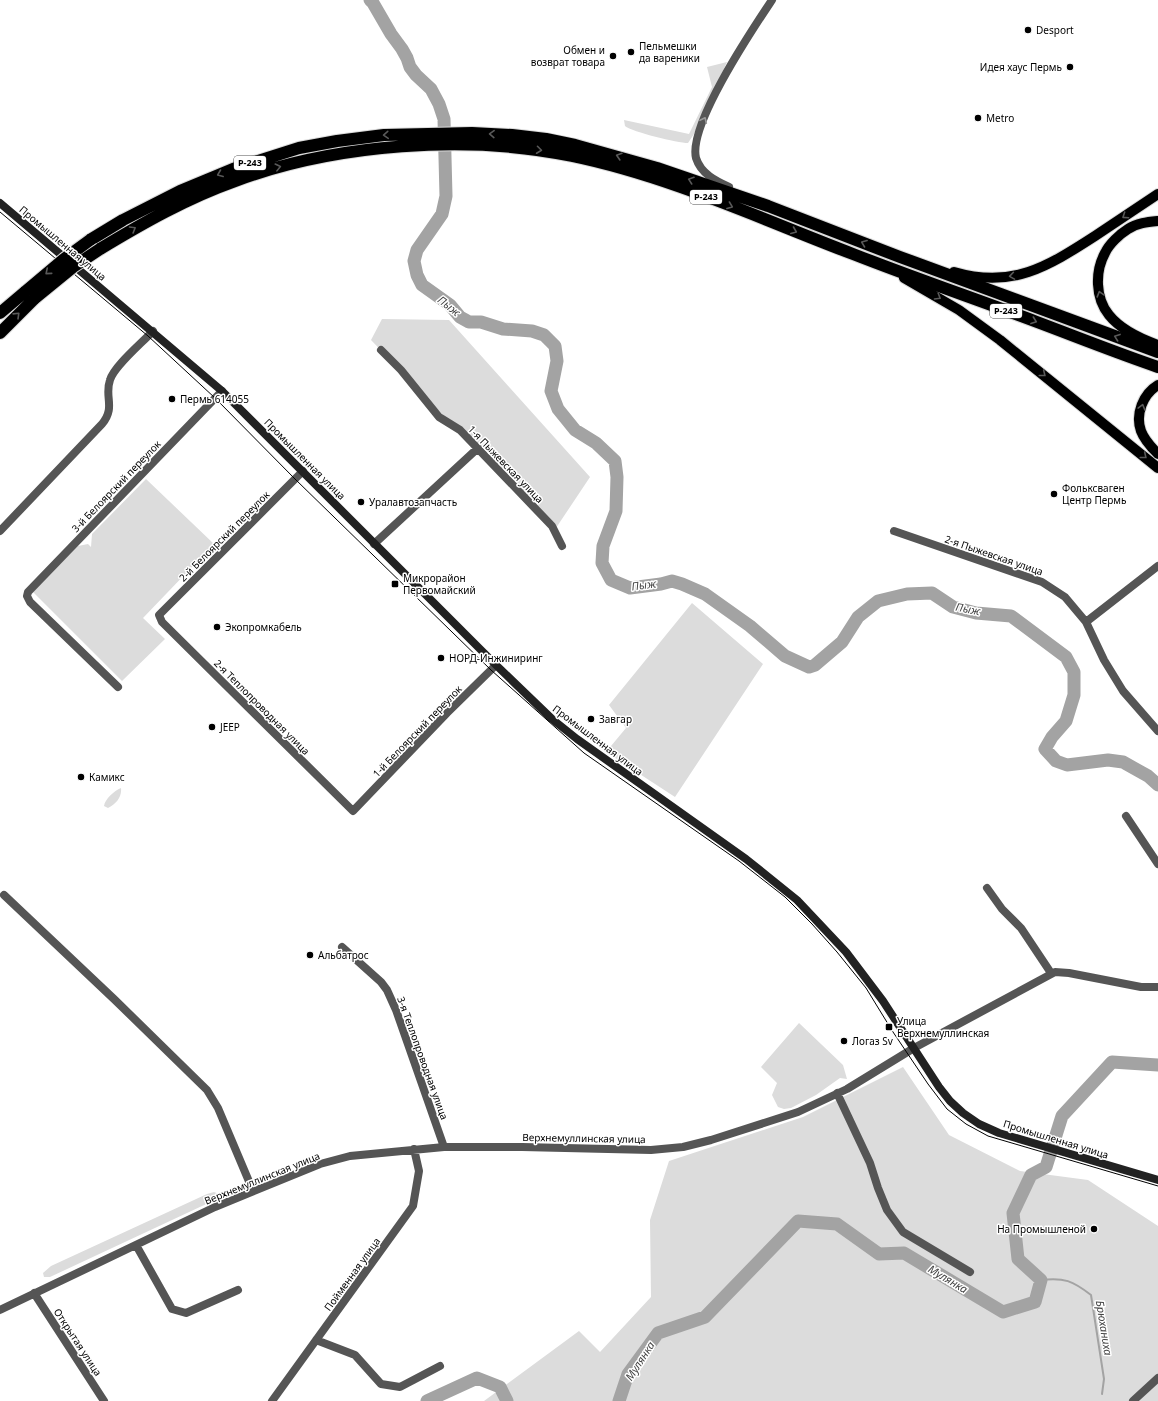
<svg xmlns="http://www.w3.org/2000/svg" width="1158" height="1401" font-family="'Noto Sans',sans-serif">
	<rect width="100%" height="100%" fill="#fff"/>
	<path fill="#dcdcdc" d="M727 62 694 134 688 143C678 143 632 132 625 126L624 120 689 134 712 87 707 67Z
		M382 319 449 320 590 477 554 531 371 340Z
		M146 479 214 544 143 618 165 639 122 681 33 592 78 546 88 544 91 547 92 534Z
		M692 603 763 664 675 797 606 752 626 728 609 705Z
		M121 788C122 797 116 804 108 808L104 806C105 799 114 791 121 788Z
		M799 1023 843 1065 847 1079 840 1078 816 1095 791 1108 784 1109 778 1107 772 1095 777 1083 761 1067Z
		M903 1067 949 1135 1020 1171 1088 1180 1158 1226V1401H484L579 1331 600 1352 651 1297 650 1220 669 1161 803 1117Z
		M214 1192 219 1194 217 1199 50 1277H44L43 1273 51 1266 207 1194Z"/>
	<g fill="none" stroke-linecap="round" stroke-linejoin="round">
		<path stroke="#a3a3a3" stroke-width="2" d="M1041 1280C1064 1277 1073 1281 1091 1295L1104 1379 1102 1394"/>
		<path stroke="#a3a3a3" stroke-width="13" d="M370 0 373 3 391 34 402 49 407 58 410 67 416 75 431 89 439 104 444 119 446 196 442 214 417 250 414 261 417 275 422 285 450 305 460 317 469 322H481L503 329 532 331 544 335 555 346 557 361 551 391 558 409 575 430 596 443 615 461 617 477 616 511 603 546 602 563 611 580 630 588 661 584 672 581 682 584 705 594 750 626 785 656 809 667 815 665 842 642 858 617 878 601 907 594 932 593 953 607 976 613 1011 616 1066 657 1074 672V695L1066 721 1052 737 1045 749 1056 761 1067 765 1108 760 1123 762 1148 776 1158 785
			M427 1401 477 1378 500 1387 507 1401
			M619 1401 628 1374 658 1333 705 1317 798 1221 837 1224 879 1254 904 1253 1003 1312 1035 1302 1041 1280 1018 1259 1013 1213 1031 1175 1046 1167 1062 1116 1112 1062 1158 1065"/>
		<defs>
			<path id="primary" d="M1158 221C1148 222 1137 223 1128 229 1120 234 1109 244 1105 253 1095 271 1095 298 1109 315 1121 330 1141 339 1158 345
				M954 272C1012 289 1047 267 1095 236 1116 222 1137 208 1158 194
				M904 278 959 310 1000 340 1158 468
				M1158 385C1143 394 1135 414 1141 431 1144 439 1152 448 1158 454"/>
			<path id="highway" d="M90 240 123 220 180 191 233 169 299 148 337 141 384 135 472 133 512 135 546 139 575 145 657 168 768 206 900 257 1158 352
				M100 249C143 223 187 198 235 181 335 144 467 134 572 156 669 176 761 219 853 254 914 278 976 299 1037 322 1077 337 1117 353 1158 367
				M0 313 26 291
				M0 333 35 298"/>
		</defs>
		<use href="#primary" stroke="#dbdbdb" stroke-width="12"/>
		<use href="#highway" stroke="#dbdbdb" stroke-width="14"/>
		<path stroke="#555" stroke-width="8" d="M729 187C716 181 701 174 696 158 688 125 752 30 772 0
			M381 350 401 370 439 417 460 430 552 526 562 546
			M303 471 159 615 162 622 353 811 447 713 496 665
			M0 531 102 424C116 407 104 397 110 380 114 366 142 343 153 331
			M894 531 1042 582 1065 597 1086 622 1104 660 1123 691 1158 731
			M374 544 478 448
			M1086 622 1158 566
			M118 687 30 602 27 596 28 592 222 391
			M1126 816 1158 864
			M987 888 1002 909 1021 928 1051 973
			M4 895 115 1000 207 1090 218 1108 253 1191
			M342 947 381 982 387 990 396 1010 444 1147
			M837 1093 870 1163 878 1188 887 1210 903 1232 970 1272
			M136 1245 172 1309 186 1313 238 1290
			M34 1293 104 1401
			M0 1310 215 1207 320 1164 350 1156 444 1147H522L651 1150 683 1147 711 1140 798 1112 847 1089 914 1048 1055 972 1069 973 1141 987H1158
			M316 1340 355 1355 381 1384 400 1387 440 1366
			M272 1401 413 1206 419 1171 414 1149
			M1133 1401 1158 1378"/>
		<path stroke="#222" stroke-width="8" d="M0 203 222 391 496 665 552 719 577 739 746 859 797 900 846 952 883 1001 939 1087 950 1101 963 1113 979 1124 999 1133 1158 1180"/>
		<use href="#primary" stroke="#000" stroke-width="10"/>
		<use href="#highway" stroke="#000" stroke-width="12"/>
		<path stroke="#000" stroke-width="1" d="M0 212 148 336 215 398 295 479 491 670 584 753 739 861 785 897 812 924 837 952 866 988 893 1032 928 1084 947 1109 966 1124 988 1136 1158 1186"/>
		<defs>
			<path id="highway-bridge" d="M26 291 64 259 90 240
				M35 298 73 267 100 249"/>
		</defs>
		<use href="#highway-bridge" stroke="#dbdbdb" stroke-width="14" stroke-linecap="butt"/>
		<use href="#highway-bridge" stroke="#000" stroke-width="12"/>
	</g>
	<defs><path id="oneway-chevron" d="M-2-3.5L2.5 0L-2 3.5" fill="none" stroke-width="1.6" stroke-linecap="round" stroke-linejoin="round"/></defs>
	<use stroke="#999" href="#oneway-chevron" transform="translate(704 120) rotate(-65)"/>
	<g stroke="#595959">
		<use href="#oneway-chevron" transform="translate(492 134) rotate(-178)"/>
		<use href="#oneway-chevron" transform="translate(386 135) rotate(176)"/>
		<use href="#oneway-chevron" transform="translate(539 150) rotate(7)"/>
		<use href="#oneway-chevron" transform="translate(619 156) rotate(-163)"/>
		<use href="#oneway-chevron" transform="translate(278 167) rotate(-14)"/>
		<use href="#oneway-chevron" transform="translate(220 174) rotate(158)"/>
		<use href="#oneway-chevron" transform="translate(691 180) rotate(-161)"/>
		<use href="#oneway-chevron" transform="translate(730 206) rotate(21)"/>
		<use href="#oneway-chevron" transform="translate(1125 216) rotate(146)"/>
		<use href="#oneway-chevron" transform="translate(133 229) rotate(-31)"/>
		<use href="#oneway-chevron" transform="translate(794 231) rotate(22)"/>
		<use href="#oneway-chevron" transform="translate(864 243) rotate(-159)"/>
		<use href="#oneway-chevron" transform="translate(48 272) rotate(140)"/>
		<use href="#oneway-chevron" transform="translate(1012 276) rotate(171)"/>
		<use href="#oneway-chevron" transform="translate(1100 294) rotate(-106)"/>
		<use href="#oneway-chevron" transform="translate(938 297) rotate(31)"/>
		<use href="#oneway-chevron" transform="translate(17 315) rotate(-44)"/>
		<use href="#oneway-chevron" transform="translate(1034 321) rotate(20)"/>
		<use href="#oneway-chevron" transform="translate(1117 337) rotate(-160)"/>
		<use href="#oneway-chevron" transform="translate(1043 374) rotate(39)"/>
		<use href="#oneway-chevron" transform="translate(1142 407) rotate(-75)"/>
		<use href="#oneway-chevron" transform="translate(1144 456) rotate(39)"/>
	</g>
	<g fill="#000" stroke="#fff" stroke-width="1.5">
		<circle cx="1028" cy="30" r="4"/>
		<circle cx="631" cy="52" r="4"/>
		<circle cx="613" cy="56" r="4"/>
		<circle cx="1070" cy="67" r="4"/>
		<circle cx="978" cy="118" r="4"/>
		<circle cx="172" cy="399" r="4"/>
		<circle cx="1054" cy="494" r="4"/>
		<circle cx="361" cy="502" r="4"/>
		<rect x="391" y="580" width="8" height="8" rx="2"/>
		<circle cx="217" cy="627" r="4"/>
		<circle cx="441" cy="658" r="4"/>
		<circle cx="591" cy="719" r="4"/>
		<circle cx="212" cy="727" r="4"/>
		<circle cx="81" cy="777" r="4"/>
		<circle cx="310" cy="955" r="4"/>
		<rect x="885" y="1023" width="8" height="8" rx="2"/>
		<circle cx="844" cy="1041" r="4"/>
		<circle cx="1094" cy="1229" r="4"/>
	</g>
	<g text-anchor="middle" stroke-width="3" stroke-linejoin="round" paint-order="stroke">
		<g fill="#fff" stroke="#4c4c4c" stroke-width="1">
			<rect x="234" y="156" width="32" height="14" rx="3"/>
			<rect x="690" y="190" width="32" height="14" rx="3"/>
			<rect x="990" y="304" width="32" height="14" rx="3"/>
		</g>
		<g font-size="9" font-weight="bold" fill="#000">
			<text x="250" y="166">Р-243</text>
			<text x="706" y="200">Р-243</text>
			<text x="1006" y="314">Р-243</text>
		</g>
		<g font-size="10" fill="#000" stroke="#fff" text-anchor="start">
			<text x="1036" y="34">Desport</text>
			<text x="639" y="50">Пельмешки<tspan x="639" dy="12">да вареники</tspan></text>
			<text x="605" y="54" text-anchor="end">Обмен и<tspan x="605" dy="12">возврат товара</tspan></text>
			<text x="1062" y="71" text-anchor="end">Идея хаус Пермь</text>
			<text x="986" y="122">Metro</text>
			<text x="180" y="403">Пермь 614055</text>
			<text x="1062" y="492">Фольксваген<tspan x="1062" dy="12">Центр Пермь</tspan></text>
			<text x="369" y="506">Уралавтозапчасть</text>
			<text x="403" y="582">Микрорайон<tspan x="403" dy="12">Первомайский</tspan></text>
			<text x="225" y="631">Экопромкабель</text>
			<text x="449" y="662">НОРД-Инжиниринг</text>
			<text x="599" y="723">Завгар</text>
			<text x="220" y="731">JEEP</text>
			<text x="89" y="781">Камикс</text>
			<text x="318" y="959">Альбатрос</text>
			<text x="897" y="1025">Улица<tspan x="897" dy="12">Верхнемуллинская</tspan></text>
			<text x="852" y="1045">Логаз Sv</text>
			<text x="1086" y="1233" text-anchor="end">На Промышленой</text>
		</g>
		<g font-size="10" fill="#000" stroke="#fff">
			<text transform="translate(63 243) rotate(40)" y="4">Промышленная улица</text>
			<text transform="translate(305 459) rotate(45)" y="4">Промышленная улица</text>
			<text transform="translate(506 464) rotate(46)" y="4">1-я Пыжевская улица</text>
			<text transform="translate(116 486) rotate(-46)" y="4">3-й Белоярский переулок</text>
			<text transform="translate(224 536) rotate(-45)" y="4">2-й Белоярский переулок</text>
			<text transform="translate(994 555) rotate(19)" y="4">2-я Пыжевская улица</text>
			<text transform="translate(262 707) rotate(45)" y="4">2-я Теплопроводная улица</text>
			<text transform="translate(417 731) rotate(-46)" y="4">1-й Белоярский переулок</text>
			<text transform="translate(598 740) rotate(37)" y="4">Промышленная улица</text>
			<text transform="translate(423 1058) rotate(70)" y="4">3-я Теплопроводная улица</text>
			<text transform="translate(584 1138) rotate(1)" y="4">Верхнемуллинская улица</text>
			<text transform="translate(1056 1139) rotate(17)" y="4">Промышленная улица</text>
			<text transform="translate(262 1178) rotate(-22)" y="4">Верхнемуллинская улица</text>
			<text transform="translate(352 1274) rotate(-54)" y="4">Пойменная улица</text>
			<text transform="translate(78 1342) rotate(57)" y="4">Открытая улица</text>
		</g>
		<g font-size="11" font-style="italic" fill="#444" stroke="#fff">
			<text transform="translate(449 306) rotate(38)" y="4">Пыж</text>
			<text transform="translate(644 585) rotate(-7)" y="4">Пыж</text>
			<text transform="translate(968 609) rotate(11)" y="4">Пыж</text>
			<text transform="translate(948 1279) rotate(31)" y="4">Мулянка</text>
			<text transform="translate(1104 1328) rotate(81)" y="4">Брюханиха</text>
			<text transform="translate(640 1361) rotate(-57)" y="4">Мулянка</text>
		</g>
	</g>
</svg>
